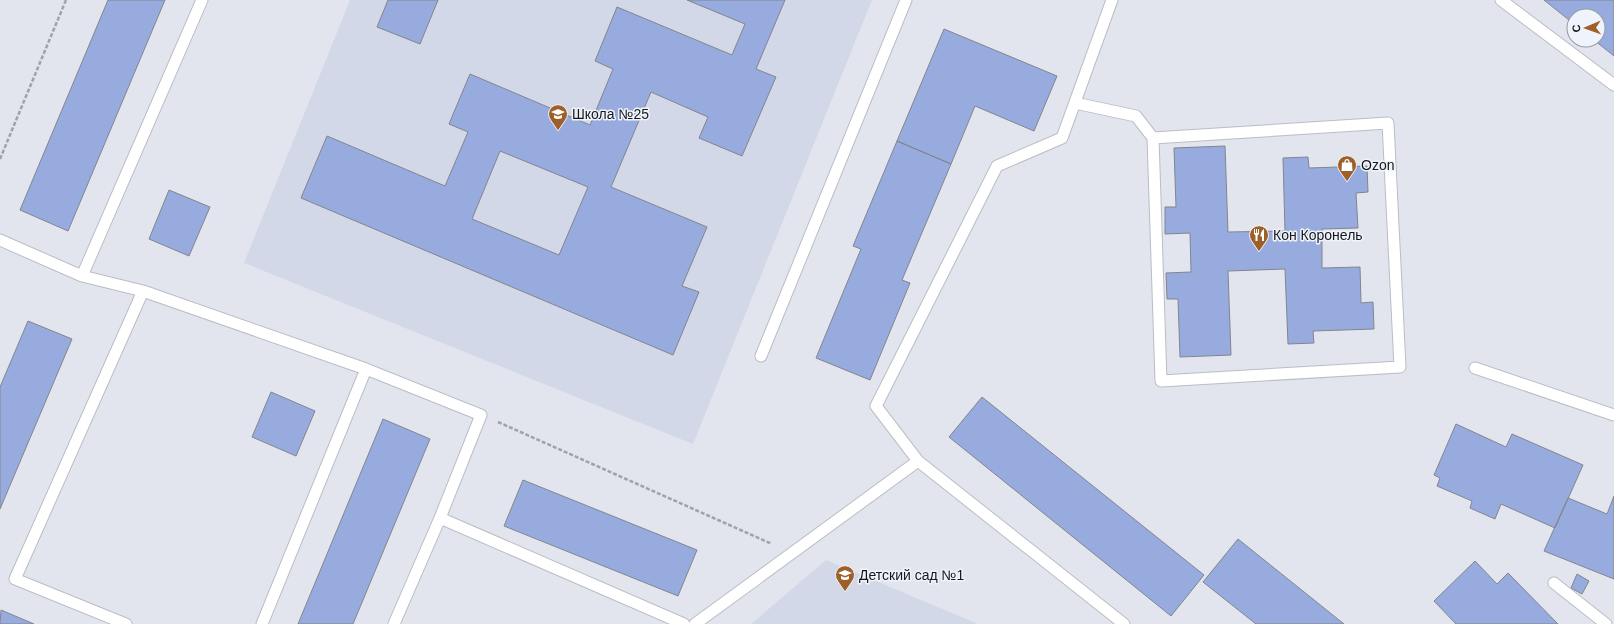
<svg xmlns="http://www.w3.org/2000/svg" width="1614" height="624" font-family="Helvetica,sans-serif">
	<rect width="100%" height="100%" fill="#e2e5ee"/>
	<path fill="#d2d8e7" d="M350 0H872L693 444 244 263Z
		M826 560 978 624H751Z"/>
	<path fill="#97abdf" stroke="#82858d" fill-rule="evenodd" d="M108 0H165L68 231 20 210Z
		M388 0H438L420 44 377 27Z
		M687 0H785L756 69 776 77 742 156 699 138 708 117 651 92 611 187 707 227 682 286 699 292 673 355 301 198 327 136 445 186 468 132 449 124 470 74 590 125 613 69 595 61 617 7 732 55 745 24ZM500 151 588 187 559 255 472 219Z
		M1544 0H1614V56L1594 40H1598V16H1574V24Z
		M944 29 1057 76 1034 131 975 106 951 164 897 141Z
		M897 141 951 164 902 280 910 283 870 380 816 358 861 249 853 246Z
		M1225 146 1228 232 1285 231 1283 158 1308 157 1309 168 1367 166 1368 192 1356 193 1358 228 1322 229V268L1360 267 1361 303 1373 302 1374 329 1313 331 1314 343 1288 344 1285 269 1228 271 1231 355 1180 357 1178 299H1167L1166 273 1191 272 1190 233 1165 234V207H1176L1174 148Z
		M169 190 210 207 189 256 149 239Z
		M28 321 72 339 0 509V387Z
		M271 392 315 411 296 456 252 437Z
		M982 397 1204 575 1171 616 949 437Z
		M383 419 430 439 353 624H298Z
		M1456 424 1506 447 1512 434 1583 465 1555 528 1501 504 1495 519 1470 508 1472 501 1437 486 1440 478 1434 475Z
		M523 480 697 550 678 596 504 526Z
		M1614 496V579L1544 551 1568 498 1607 514Z
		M1238 539 1344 624H1256L1203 582Z
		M1475 561 1497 584 1508 573 1558 624H1456L1434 601Z
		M1577 574 1589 581 1582 594 1571 588Z
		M1 610 34 624H0Z"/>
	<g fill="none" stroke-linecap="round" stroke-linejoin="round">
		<defs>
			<path id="service" d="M1112 0 1062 138 997 166 876 406 918 461 1124 624
				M1501 0 1614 85
				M1075 103 1136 116 1153 138 1161 381 1400 367 1388 123 1153 138
				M0 240 82 276 143 291 366 369 481 415 440 518 394 624
				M82 276 202 0
				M761 356 906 0
				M1475 368 1614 415
				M440 518 684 624
				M1554 583 1606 624
				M126 624 15 579 143 291
				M262 624 366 369
				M695 624 918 461"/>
		</defs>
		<use href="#service" stroke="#babdc5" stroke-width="13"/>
		<path stroke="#a0a2a9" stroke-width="2.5" stroke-dasharray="4 2" stroke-linecap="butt" d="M0 159 66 0
			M498 422 772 544"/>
		<use href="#service" stroke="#fff" stroke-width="11"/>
	</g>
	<defs>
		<symbol id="school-pin" viewBox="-11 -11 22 30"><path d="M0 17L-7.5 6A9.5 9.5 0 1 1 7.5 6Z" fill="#9f5f28" stroke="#eff3fb"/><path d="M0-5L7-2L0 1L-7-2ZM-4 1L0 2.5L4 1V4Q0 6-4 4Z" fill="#fff"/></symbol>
		<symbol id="shop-pin" viewBox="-11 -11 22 30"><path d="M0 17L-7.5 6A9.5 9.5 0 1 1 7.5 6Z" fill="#9f5f28" stroke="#eff3fb"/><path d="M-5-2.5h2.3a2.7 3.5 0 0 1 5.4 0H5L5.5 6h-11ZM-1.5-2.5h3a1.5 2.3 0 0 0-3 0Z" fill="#fff"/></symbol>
		<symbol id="restaurant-pin" viewBox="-11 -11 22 30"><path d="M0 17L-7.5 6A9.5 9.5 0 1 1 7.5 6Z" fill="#9f5f28" stroke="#eff3fb"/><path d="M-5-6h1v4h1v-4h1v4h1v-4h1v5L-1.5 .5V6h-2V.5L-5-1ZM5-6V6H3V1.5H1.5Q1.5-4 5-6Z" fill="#fff"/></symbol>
	</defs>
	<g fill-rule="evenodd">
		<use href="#school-pin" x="547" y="103" width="22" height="30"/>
		<use href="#shop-pin" x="1336" y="154" width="22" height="30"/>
		<use href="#restaurant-pin" x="1248" y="224" width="22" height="30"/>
		<use href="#school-pin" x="834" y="564" width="22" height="30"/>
	</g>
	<g text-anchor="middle" stroke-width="3" stroke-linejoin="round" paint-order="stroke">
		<g font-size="14" fill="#16171a" stroke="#eff3fb" text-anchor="start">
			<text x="572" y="119">Школа №25</text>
			<text x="1361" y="170">Ozon</text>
			<text x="1273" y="240">Кон Коронель</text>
			<text x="859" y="580">Детский сад №1</text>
		</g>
	</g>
	<g transform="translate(1586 28) rotate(268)"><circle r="19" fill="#eff3fb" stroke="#989ba1"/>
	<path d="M0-3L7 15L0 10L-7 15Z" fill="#9f5f28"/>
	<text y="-6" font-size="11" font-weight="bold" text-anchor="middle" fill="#16171a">С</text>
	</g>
</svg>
